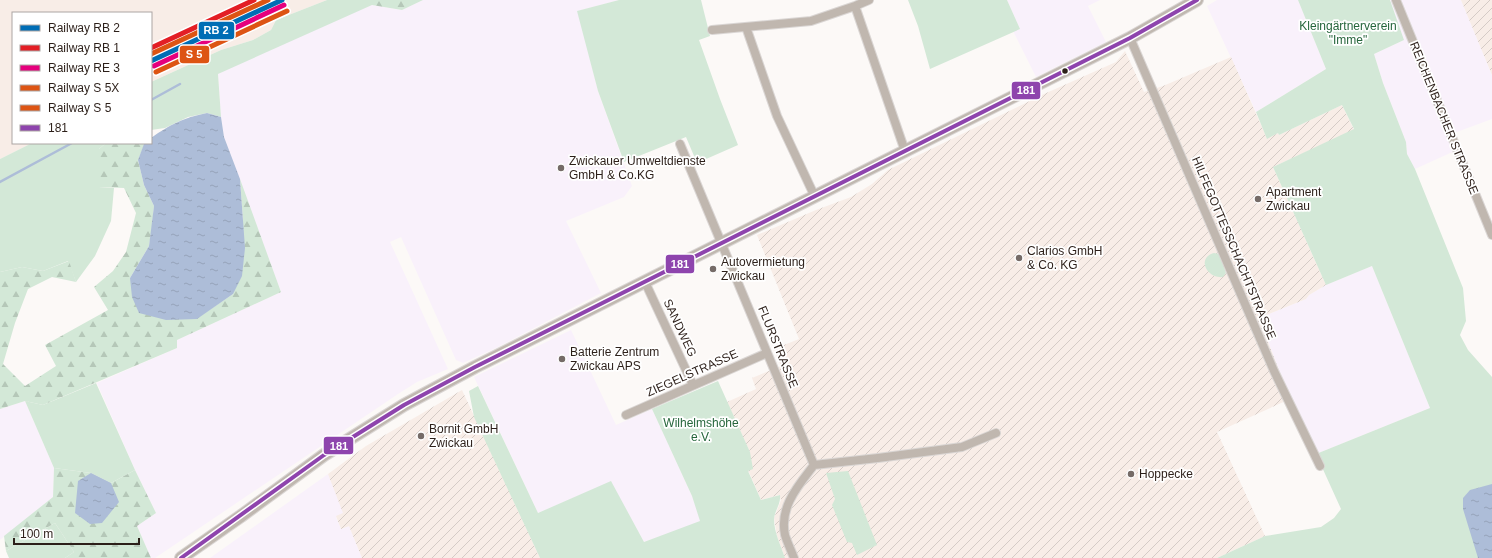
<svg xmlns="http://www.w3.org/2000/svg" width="1492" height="558" font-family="Arial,sans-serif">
	<defs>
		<pattern id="industrial-furrows" width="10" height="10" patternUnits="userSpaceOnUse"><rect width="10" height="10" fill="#f8ede7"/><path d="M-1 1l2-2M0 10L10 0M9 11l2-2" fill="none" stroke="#d5cbc6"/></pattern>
		<pattern id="forest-firs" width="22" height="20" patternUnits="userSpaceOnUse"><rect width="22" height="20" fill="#d3e8d7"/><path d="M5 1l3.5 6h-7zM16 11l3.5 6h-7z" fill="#b5c7b8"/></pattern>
		<pattern id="water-ripples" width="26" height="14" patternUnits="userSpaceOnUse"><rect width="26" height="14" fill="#adbdd8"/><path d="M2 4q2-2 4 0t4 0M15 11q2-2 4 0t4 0" fill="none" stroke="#95a2b9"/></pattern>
	</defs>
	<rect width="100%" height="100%" fill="#fcf9f7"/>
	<path fill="#f9f1fb" d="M423 0H619L578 11 598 91 632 186 624 197 566 221 601 293 498 347 463 363 456 360 401 237 390 242 448 369 417 382 398 394 155 558H151L137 526 156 513 135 470 97 383 177 348V340L281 292 224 137 221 117 218 74 278 42 372 5 402 10Z
		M1007 0H1100L1088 6 1106 42 1036 77 1013 31 1020 29Z
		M1217 0H1298L1326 69 1256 112 1207 6Z
		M1390 0H1461L1492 75V119L1454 133 1459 149 1415 169 1407 154 1406 142 1383 83 1374 54 1404 40Z
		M1372 266 1430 408 1316 454 1290 399 1259 318 1306 299 1309 295 1326 285Z
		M571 330 616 425 652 409 692 496 701 522 644 542 611 482 538 513 474 377Z
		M25 401 54 468 53 497 0 540V409Z
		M328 474 344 513 336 517 341 529 349 526 362 558H210Z"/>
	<path fill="url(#industrial-furrows)" d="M1461 0H1492V75Z
		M1125 51 1144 92 1163 86 1231 57 1267 138 1278 133 1279 135 1342 105 1354 130 1273 167 1326 285 1309 295 1306 299 1259 318 1290 399 1217 432 1265 536 1217 558H785L777 536 774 518 781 500 779 495 761 500 748 470 750 452 727 402 756 389 752 378 781 366 774 349 799 339 757 235 816 210 851 197 872 184 888 170 1044 94 1116 62Z
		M462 390 540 558H362L349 526 341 529 336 516 343 513 328 474 366 446Z"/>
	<path fill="#f8ede7" d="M0 0H327L276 20 271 30 253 40 221 50 151 82V13H13V143H32L0 159Z"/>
	<path fill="#d3e8d7" d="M327 0H372V5L218 74 221 117 207 113 188 117 165 128 151 130V82L221 50 253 40 271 30 276 20Z
		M619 0H701L710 36 699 40 720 99 738 145 697 163 686 137 624 162 598 91 577 11Z
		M908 0H1007L1020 29 930 69 918 26Z
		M1298 0H1390L1404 40 1374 54 1383 83 1406 142 1407 154 1415 169 1463 288 1466 321 1460 335 1468 350 1492 377V558H1217L1265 536 1321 527 1334 518 1341 509 1316 454 1430 408 1372 266 1326 285 1273 167 1354 129 1342 105 1279 135 1278 133 1267 139 1256 112 1326 69Z
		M32 143H106L99 149V187L114 188 111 221 95 256 76 282 68 261 43 271 22 267 0 272V159Z
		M1214 253 1219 254 1226 273 1223 277C1207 279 1196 258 1214 253Z
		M718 381 750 452 753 469 748 471 761 500 780 495C781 504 775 510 774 519 774 532 781 546 785 558H540L474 417 469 391 478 386 538 513 611 481 644 542 700 521 692 496 652 409Z
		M96 383 135 470 111 483 91 473 54 468 25 401 43 405Z
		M848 471 877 545 857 555 852 543 847 542 832 505 835 499 826 473Z
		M55 523 74 552 65 558H9L6 551Z"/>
	<path fill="url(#forest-firs)" d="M372 0H423L402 10 372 5Z
		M106 143H145L138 160 144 185 154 206 152 227 149 246 130 278 196 319 233 294 243 221 240 179 281 292 177 340V348L43 405 25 401 0 409V272L22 267 43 271 69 261 76 282 52 277 28 289 15 323 3 364 25 386 56 366 45 345 108 310 94 287 113 271 126 252 136 213 124 188 99 187V149Z
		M54 468 91 473 111 483 135 470 156 513 137 526 151 558H65L74 552 55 523 6 551 4 536 53 497Z"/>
	<path fill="url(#water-ripples)" d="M207 113 221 117 224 137 240 179 245 248 242 276 233 294 197 319 166 320 139 313 132 297 130 278 149 246 154 206 144 185 138 160 144 144 151 143V138C171 124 183 118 207 113Z
		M91 473 111 483 119 502 102 523 90 524 75 513 78 481Z
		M1492 484V558H1478L1463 509V498L1470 490Z"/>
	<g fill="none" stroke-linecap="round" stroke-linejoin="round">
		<path stroke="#adbdd8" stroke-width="2.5" d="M151 100 180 84
			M0 182 72 143"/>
		<defs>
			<path id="minor" d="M1396 0 1492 235
				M855 6 905 151
				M746 27 777 116 815 197
				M712 30 811 21 855 6 869 0
				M1130 38 1274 371 1320 466
				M680 144 814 465C798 486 779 507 785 535 787 542 791 550 794 558
				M645 282 693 385
				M626 415 767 353
				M814 465 878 458 962 447 996 433"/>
			<path id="primary" d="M181 558 241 516 324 455 404 405 475 367 1130 38 1197 0"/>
		</defs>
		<use href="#minor" stroke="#dad6d4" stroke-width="10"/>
		<use href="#primary" stroke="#dad6d4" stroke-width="14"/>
		<use href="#minor" stroke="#c0b7af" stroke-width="8"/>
		<use href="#primary" stroke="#c0b8b0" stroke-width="12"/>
		<defs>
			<path id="bus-1" d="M181 558 324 455 404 405 475 367 1130 38 1197 0"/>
		</defs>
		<use href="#bus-1" stroke="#fff" stroke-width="7"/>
		<use href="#bus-1" stroke="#8e44ad" stroke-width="4"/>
		<defs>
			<path id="rail-1" d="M151 61 282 0"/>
			<path id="rail-2" d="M151 48 254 0"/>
			<path id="rail-3" d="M154 66 284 5"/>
			<path id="rail-4" d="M151 54 268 0"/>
			<path id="rail-5" d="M156 72 287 11"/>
		</defs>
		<use href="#rail-1" stroke="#fff" stroke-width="8"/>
		<use href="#rail-2" stroke="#fff" stroke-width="8"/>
		<use href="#rail-3" stroke="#fff" stroke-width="8"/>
		<use href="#rail-4" stroke="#fff" stroke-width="8"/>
		<use href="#rail-5" stroke="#fff" stroke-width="8"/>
		<use href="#rail-1" stroke="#006db5" stroke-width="5"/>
		<use href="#rail-2" stroke="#e31e25" stroke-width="5"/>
		<use href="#rail-3" stroke="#e5007d" stroke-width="5"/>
		<use href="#rail-4" stroke="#dd5413" stroke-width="5"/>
		<use href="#rail-5" stroke="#dd5413" stroke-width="5"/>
	</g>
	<circle fill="#2c1f19" stroke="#fff" stroke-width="1.5" cx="1065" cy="71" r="3.5"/>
	<g fill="#756b67" stroke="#fff" stroke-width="1.5">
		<circle cx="561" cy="168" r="4"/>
		<circle cx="1258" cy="199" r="4"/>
		<circle cx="1019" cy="258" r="4"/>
		<circle cx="713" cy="269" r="4"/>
		<circle cx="562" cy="359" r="4"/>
		<circle cx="421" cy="436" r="4"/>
		<circle cx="1131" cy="474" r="4"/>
	</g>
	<g text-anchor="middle" stroke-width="3.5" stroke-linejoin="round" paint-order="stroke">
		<g font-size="12" fill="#26663c" stroke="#fff">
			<text x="1348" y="30">Kleingärtnerverein<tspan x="1348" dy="14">"Imme"</tspan></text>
			<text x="701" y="427">Wilhelmshöhe<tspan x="701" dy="14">e.V.</tspan></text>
		</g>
		<g font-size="12" fill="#2c1f19" stroke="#fff">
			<text transform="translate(1444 118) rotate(68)" y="4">REICHENBACHER STRASSE</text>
			<text transform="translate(1234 248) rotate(67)" y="4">HILFEGOTTESSCHACHTSTRASSE</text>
			<text transform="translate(680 328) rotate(65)" y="4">SANDWEG</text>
			<text transform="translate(778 347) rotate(68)" y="4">FLURSTRASSE</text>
			<text transform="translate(692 373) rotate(-24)" y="4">ZIEGELSTRASSE</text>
		</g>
		<g font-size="12" fill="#2c1f19" stroke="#fff" text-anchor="start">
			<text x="569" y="165">Zwickauer Umweltdienste<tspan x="569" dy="14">GmbH &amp; Co.KG</tspan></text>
			<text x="1266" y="196">Apartment<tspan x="1266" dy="14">Zwickau</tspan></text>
			<text x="1027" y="255">Clarios GmbH<tspan x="1027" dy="14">&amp; Co. KG</tspan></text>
			<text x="721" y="266">Autovermietung<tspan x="721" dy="14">Zwickau</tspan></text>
			<text x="570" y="356">Batterie Zentrum<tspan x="570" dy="14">Zwickau APS</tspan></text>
			<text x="429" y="433">Bornit GmbH<tspan x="429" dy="14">Zwickau</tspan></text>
			<text x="1139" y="478">Hoppecke</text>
		</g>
	</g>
	<g stroke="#fff" stroke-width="1.5">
		<rect x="198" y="21" width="37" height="19" rx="4" fill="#006db5"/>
		<rect x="179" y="45" width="31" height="19" rx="4" fill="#dd5413"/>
		<rect x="1011" y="81" width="30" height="19" rx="4" fill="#8e44ad"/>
		<rect x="665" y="254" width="30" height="20" rx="4" fill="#8e44ad"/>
		<rect x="323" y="436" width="31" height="19" rx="4" fill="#8e44ad"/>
	</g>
	<g font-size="11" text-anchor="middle" font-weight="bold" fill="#fff">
		<text x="216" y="34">RB 2</text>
		<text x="194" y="58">S 5</text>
		<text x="1026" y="94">181</text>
		<text x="680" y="268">181</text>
		<text x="339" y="450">181</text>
	</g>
	<rect x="12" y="12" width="140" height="132" fill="#ffffff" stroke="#aba5a3"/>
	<rect x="20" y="25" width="20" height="6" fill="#006db5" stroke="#aba5a3"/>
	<text x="48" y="32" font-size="12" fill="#2c1f19">Railway RB 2</text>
	<rect x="20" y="45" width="20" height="6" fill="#e31e25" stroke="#aba5a3"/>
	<text x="48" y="52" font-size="12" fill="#2c1f19">Railway RB 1</text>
	<rect x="20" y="65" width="20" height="6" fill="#e5007d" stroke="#aba5a3"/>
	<text x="48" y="72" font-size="12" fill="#2c1f19">Railway RE 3</text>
	<rect x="20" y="85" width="20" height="6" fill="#dd5413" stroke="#aba5a3"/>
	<text x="48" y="92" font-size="12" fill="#2c1f19">Railway S 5X</text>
	<rect x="20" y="105" width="20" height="6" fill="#dd5413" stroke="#aba5a3"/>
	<text x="48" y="112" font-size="12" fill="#2c1f19">Railway S 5</text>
	<rect x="20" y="125" width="20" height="6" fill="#8e44ad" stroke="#aba5a3"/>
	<text x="48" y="132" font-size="12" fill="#2c1f19">181</text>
	<path d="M14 538v6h125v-6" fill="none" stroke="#2c1f19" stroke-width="2"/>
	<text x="20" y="538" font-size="12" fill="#2c1f19" stroke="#ffffff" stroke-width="3" paint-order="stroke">100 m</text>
</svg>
